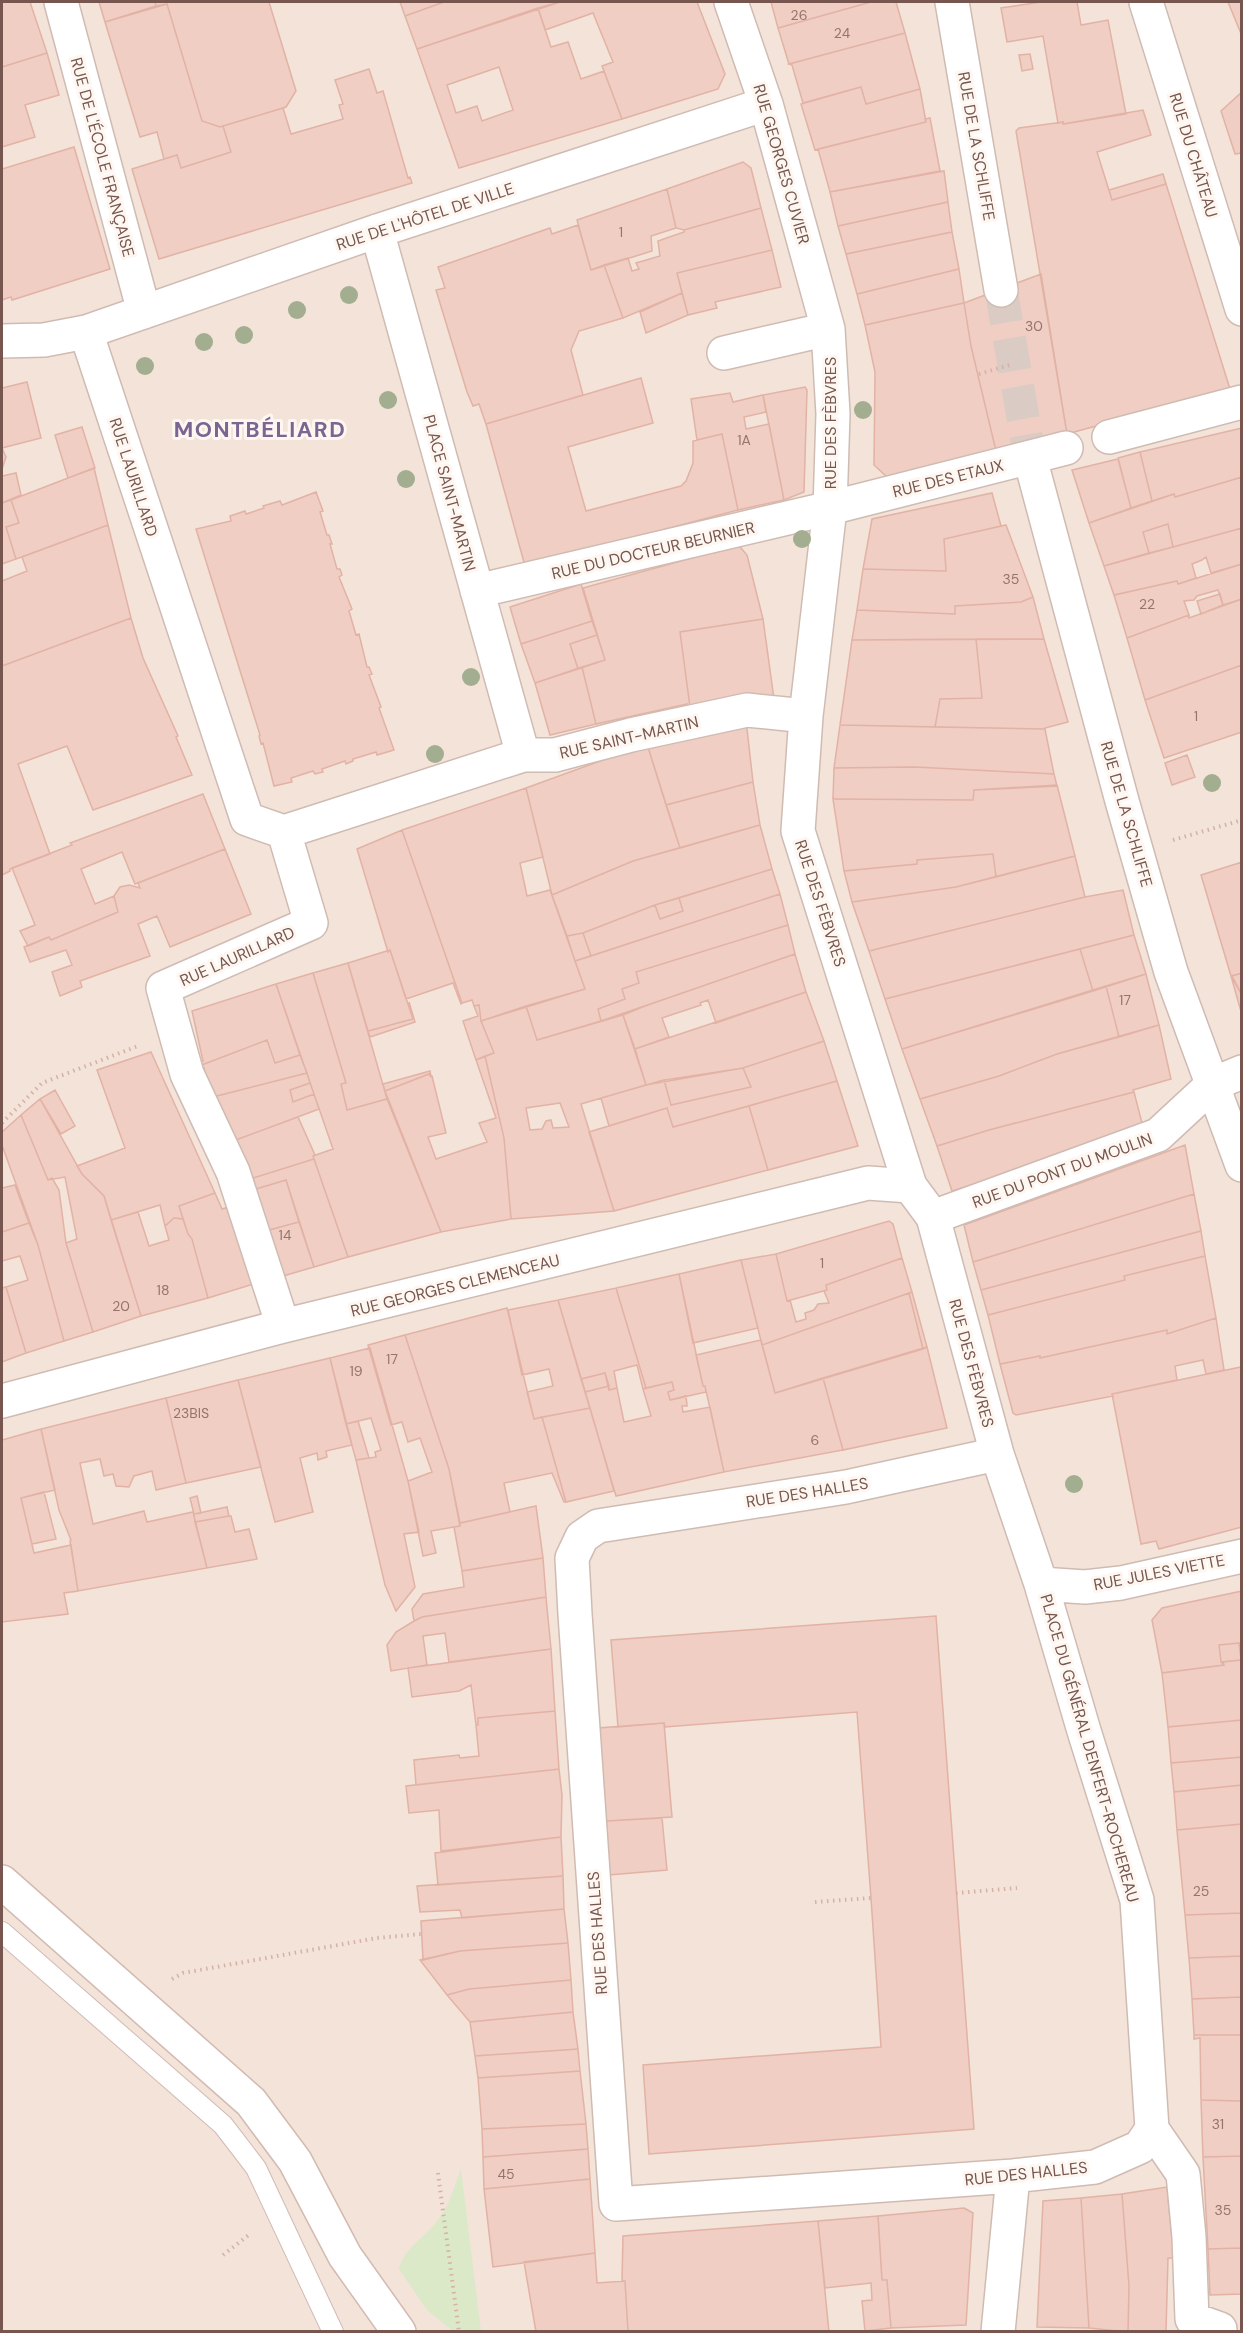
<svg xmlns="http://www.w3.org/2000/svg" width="1243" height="2333" font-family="'DM Sans',sans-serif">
	<rect width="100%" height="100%" fill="#fcf2eb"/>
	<path fill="#f3e3d9" d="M2 2H1241V2331H2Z"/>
	<path fill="#dbe9c9" d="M461 2169 481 2331H453L427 2310 399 2269C404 2247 428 2236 440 2217 450 2204 455 2184 461 2169Z"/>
	<path fill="#f0cec3" stroke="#e2b2a5" stroke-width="1.5" fill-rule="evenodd" d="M2 2H30L47 53 2 67Z
		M99 2H155L156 6 105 22Z
		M155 2H269L296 91 286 107 220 127 202 121 167 4 156 6Z
		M400 2H444L405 16Z
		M444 2H560L417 49 405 16Z
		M560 2H697L725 74 718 89 622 119 602 66 613 62 593 13 545 30 538 8Z
		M771 2H871L778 28Z
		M871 2H896L905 33 789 64 778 28Z
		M1041 2H1077L1081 25 1108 20 1126 114 1063 124V122L1058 123 1043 36 1007 42 1001 8Z
		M1228 2H1242V36Z
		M167 4 202 121 220 127 223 126 231 152 181 168 177 155 164 159 157 132 140 137 105 22Z
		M538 8 551 47 568 42 581 79 604 71 622 119 459 168 417 49ZM499 67 513 110 482 121 477 106 456 113 447 85Z
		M905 33 920 89 866 104 861 87 803 103 792 65 789 64Z
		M47 53 59 95 25 105 35 137 2 147V67Z
		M1030 54 1033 69 1022 71 1019 55Z
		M369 69 377 93 383 91 408 178 410 177 412 183 159 259 132 169 177 155 181 168 231 152 223 126 283 108 291 134 343 119 339 105 343 104 335 80Z
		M861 87 866 104 920 89 926 122 815 150 801 104Z
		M1242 92V153L1235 154 1221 111Z
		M1143 110 1151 135 1097 152 1112 200 1166 184 1230 389 1067 434 1016 131 1019 128 1063 122V124Z
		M930 118 940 171 830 192 818 149 926 122 925 119Z
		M74 147 110 269 12 300 11 297 2 300V169Z
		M743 162 751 168 761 208 684 230 676 228 667 189Z
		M944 171 948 202 838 226 830 192Z
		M1163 174 1166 184 1112 200 1109 190Z
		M667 189 676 228 651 236 652 251 591 270 577 220Z
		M948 202 952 232 846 254 838 226Z
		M761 208 772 250 677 273 682 293 623 318 604 265 628 258 632 271 639 269 636 263 660 256 658 241 684 232V230Z
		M578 225 591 270 604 265 623 318 579 331 571 350 583 395 486 424 479 404 473 406 467 392 436 290 445 288 438 267 550 228 552 234Z
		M952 232 959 269 857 294 846 254Z
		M772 250 781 287 715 302 717 308 688 315 677 273Z
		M959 269 964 303 865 325 857 294Z
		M1041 274 1067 434 996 451 971 346 964 303Z
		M682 293 688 315 646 333 640 312Z
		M964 303 971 346 996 451 888 478 874 465 875 372 865 325Z
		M641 378 653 423 568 447 586 511 681 486 686 481 693 463V441L722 434 738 510 525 566 486 424Z
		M27 382 41 438 2 448 6 457 2 469V388Z
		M805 387 807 390 804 492 784 500 763 395Z
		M730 393 733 402 763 395 766 412 744 417 746 429 769 424 784 500 738 510 722 434 697 440 691 399Z
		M82 427 95 468 68 478 55 435Z
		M1242 428V477L1175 497 1174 494 1152 501 1140 452Z
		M1140 452 1152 501 1131 508 1118 458Z
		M1118 459 1131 508 1089 523 1072 470Z
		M94 468 108 525 16 559 6 527 19 523 11 500Z
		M16 473 21 495 2 503V476Z
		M1242 477V528L1173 547 1168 524 1143 532 1149 553 1104 566 1089 523 1174 494 1175 497Z
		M316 492 323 511 320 512 327 535H329L332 544H330L337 569H340L342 575 339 577 352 609 349 611 356 635 359 634 367 667H369L372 674 369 675 381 707 379 708 394 750 377 755 376 752 353 759V761L346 764 345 761 322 769 323 772 315 774 313 771 291 778 292 782 274 786 263 743 261 744 259 736 260 735 196 529 231 521 230 516 245 511 246 514 264 508 263 506 280 501 282 505Z
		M992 493 1001 526 944 539 946 571 863 569 872 519Z
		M11 500 19 523 6 527 16 559 2 564V503Z
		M1168 524 1173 547 1149 553 1143 532Z
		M108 525 131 618 2 666V581L27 571 22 557Z
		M1006 525 1033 597 1021 602 955 606V614L857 610 863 569 946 571 944 539Z
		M1242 528V564L1211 573 1206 557 1202 560 1192 564 1196 578 1178 584 1177 581 1114 595 1104 566Z
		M735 546 740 547 747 555 763 619 680 632 690 707H686L687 704 596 724 582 667 605 660 583 588Z
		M1242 564V599L1223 605 1218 590 1197 596 1194 600 1184 601 1189 615 1127 638 1114 595 1177 581 1178 584Z
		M581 584 592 621 521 644 510 607Z
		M1220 594 1223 605 1201 614 1197 601Z
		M1033 597 1044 639 852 640 857 610 955 614V606L1021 602Z
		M1242 599V665L1145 700 1127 638 1189 615V618Z
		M131 618 143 658 178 736 176 737 192 775 93 810 67 746 18 764 50 854 10 869V871L2 875V666Z
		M763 619 774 699 690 707 680 632Z
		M592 621 597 635 570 644 578 669 535 683 521 644Z
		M597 635 605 660 578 669 570 644Z
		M976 639 982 698 940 699 935 727 840 725 852 640Z
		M976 639H1044L1068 722 1045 728V729L935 727 940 699 982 698Z
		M1242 665V732L1164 758 1145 700Z
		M582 667 596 724 550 735 535 683Z
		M746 720 753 782 666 805 647 744Z
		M840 725 1045 729 1054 774 915 767 834 768Z
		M647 744 680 848 633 861 552 895 526 788Z
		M1187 755 1195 777 1172 785 1165 763Z
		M915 767 1054 774 1057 786 974 790 973 800 833 799 834 768Z
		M753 782 760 825 680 848 666 805Z
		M1057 785 1075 856 996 877 993 854 917 860V864L844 871 833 799 973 800 974 790Z
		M526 788 543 857 520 863 527 896 550 890 585 989 481 1021 479 1005 474 1006 472 1000 462 1003 402 830Z
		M203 794 225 849 135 884 122 852 81 869 95 904 114 896 118 912 51 940 49 937 28 946 20 931 35 925 12 868 72 845 70 843Z
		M760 825 772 869 655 905 583 933 567 936 552 895 633 861Z
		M402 830 462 1003 461 1004 453 983 406 999 390 950 388 952 357 849Z
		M225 849 251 914 170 947 157 916 138 924 150 956 80 981 82 987 60 996 52 972 72 965 66 950 30 962 24 947 49 937 51 940 118 912 114 896 120 887 129 885 140 888 138 883Z
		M993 854 996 877 956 887 852 902 844 871 917 864V860Z
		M1075 856 1085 897 869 951 852 902 956 887Z
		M1242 862V973L1231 976 1201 875Z
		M772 869 780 894 591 956 583 933 655 905 660 919 683 911 679 898Z
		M1123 890 1134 935 885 999 869 951 1085 897Z
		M780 894 788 925 636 972 639 983 622 989 625 999 598 1009 601 1021 537 1040 526 1006 585 989 575 961Z
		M679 898 683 911 660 919 655 905Z
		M788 925 795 954 601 1021 598 1009 625 999 622 989 639 983 636 972Z
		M583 933 591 956 575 961 567 936Z
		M1134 935 1146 974 1093 991 1080 949Z
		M1080 949 1093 991 902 1049 885 999Z
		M390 950 413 1019 368 1031 348 963Z
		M795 954 806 992 716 1023 708 1000 700 1003 701 1005 662 1018 669 1037 635 1049 623 1015 645 1006Z
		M348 963 387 1099 347 1110 341 1084 346 1083 313 973Z
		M313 973 346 1083 341 1084 347 1110 387 1099 441 1232 348 1257 313 1156 333 1149 276 984Z
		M1242 973V995L1232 976Z
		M1146 974 1159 1025 1119 1037 1106 986Z
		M1231 976 1242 995V1015Z
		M276 984 300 1055 275 1063 267 1040 199 1066V1062L203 1061 192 1011Z
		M1106 986 1119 1037 1057 1054 999 1076 920 1099 902 1049Z
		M806 992 824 1041 743 1068 646 1085 635 1049Z
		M409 1002 415 1022 370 1037 368 1031 413 1019Z
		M479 1005 481 1021 494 1053 476 1060 463 1021 478 1016 474 1006Z
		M526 1006 537 1040 623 1015 646 1085 581 1104 614 1211 511 1219 504 1138 485 1056 494 1053 481 1021ZM560 1103 569 1127 553 1128 551 1120 546 1121 542 1129 530 1130 526 1108Z
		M1159 1025 1171 1079 1133 1090 1134 1092 989 1130 937 1146 920 1099 999 1076 1057 1054Z
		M267 1040 275 1063 300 1055 307 1073 209 1098 204 1068 200 1069 199 1066Z
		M824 1041 837 1081 673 1127 667 1108 609 1126 601 1098 664 1080 671 1105 751 1087 743 1068Z
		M151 1052 215 1193 179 1206 183 1219 174 1218 165 1226 160 1205 111 1220 104 1196 82 1174 77 1166 125 1148 97 1070Z
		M485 1056 504 1138 511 1219 441 1232 385 1091 429 1074 432 1076 446 1133 428 1137 436 1159 487 1142 479 1123 496 1118 476 1060Z
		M743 1068 751 1087 671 1105 664 1080Z
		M430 1071 431 1077 429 1074 385 1091 383 1084Z
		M307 1073 310 1083 290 1090 293 1102 314 1094 319 1109 233 1141 209 1098Z
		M837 1081 858 1146 768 1170 749 1106Z
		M310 1083 314 1094 293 1102 290 1090Z
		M55 1090 75 1126 61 1134 40 1099Z
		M1134 1092 1143 1127 1047 1162 952 1191 937 1146 989 1130Z
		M40 1099 82 1174 104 1196 141 1316 93 1332 66 1243 77 1239 65 1177 48 1180 21 1115Z
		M749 1106 768 1170 614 1211 589 1132 667 1108 673 1127Z
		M21 1115 48 1180 52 1178 59 1190 66 1243 93 1332 64 1341 38 1245 2 1145V1132Z
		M298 1117 315 1155 313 1156 314 1159 253 1178 233 1141Z
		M1185 1145 1194 1194 973 1262 964 1225Z
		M314 1159 348 1257 314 1267 286 1180 256 1189 253 1178Z
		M286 1180 299 1222 269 1230 256 1189Z
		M15 1185 29 1223 2 1232V1188Z
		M215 1193 222 1209 229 1207 257 1283 208 1298 192 1239 188 1234 179 1206Z
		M1194 1194 1201 1231 981 1290 973 1262Z
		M138 1212 149 1246 169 1240 165 1226 174 1218 183 1219 188 1234 192 1239 208 1298 141 1316 111 1220Z
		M889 1221 893 1224 902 1258 826 1285 827 1290 787 1301 776 1254Z
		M299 1222 314 1267 283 1276 269 1230Z
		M29 1223 38 1245 64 1341 26 1353 6 1287 28 1280 20 1256 2 1261V1232Z
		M1201 1231 1205 1256 1124 1276 1125 1280 988 1315 981 1290Z
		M776 1254 787 1301 790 1300 796 1322 806 1319 805 1313 814 1310 818 1304 829 1303 824 1291 827 1290 826 1285 902 1258 912 1292 762 1345 741 1260Z
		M1205 1256 1216 1318 1167 1334V1330L1040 1358V1356L1000 1364 988 1315 1125 1280 1124 1276Z
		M741 1260 758 1328 693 1343 679 1274Z
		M679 1274 703 1386H705L706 1392 670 1400 668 1392 674 1390 672 1382 646 1388 616 1288Z
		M6 1287 26 1353 2 1362V1288Z
		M616 1288 646 1388 643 1389 637 1365 614 1371 617 1388 609 1390 605 1373 581 1379 558 1300Z
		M912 1292 927 1347 923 1349 909 1293Z
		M909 1293 923 1349 775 1393 762 1345Z
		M558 1300 590 1408 534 1419 527 1392 553 1386 549 1369 522 1375 508 1310Z
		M507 1308 534 1419 542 1417 566 1502H564L552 1473 504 1483 510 1512 460 1523 449 1469 405 1335Z
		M1216 1318 1224 1370 1206 1374 1203 1360 1175 1366 1177 1380 1112 1394 1113 1396 1016 1415 1013 1413 1000 1364 1040 1356V1358L1167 1330V1334Z
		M405 1335 449 1469 460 1526 431 1531 436 1553 423 1556 408 1481 432 1472 420 1438 408 1442 402 1422 391 1425 368 1345Z
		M761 1340 775 1393 823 1378 843 1450 724 1472 705 1386H703L696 1355Z
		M927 1347 947 1428 843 1450 823 1378Z
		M370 1348 408 1481 419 1532 404 1534 415 1587 396 1611 385 1585 356 1460 376 1457 375 1452 381 1450 371 1418 346 1424 330 1358Z
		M330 1358 352 1445 326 1451 327 1457 318 1460 317 1453 300 1458 313 1512 275 1522 238 1380Z
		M1241 1367 1242 1527 1159 1549 1156 1541 1141 1544 1112 1394Z
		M605 1373 609 1386 585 1392 581 1379Z
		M238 1380 261 1467 186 1483 166 1398Z
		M672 1382 674 1390 668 1392 670 1400 686 1396 687 1406H682L683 1412 710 1407 724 1472 616 1496 585 1392 609 1386V1390L617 1388 624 1422 651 1416 643 1389Z
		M166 1398 186 1483 156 1490 152 1471 134 1476 129 1487 116 1486 113 1474 104 1476 100 1459 80 1463 93 1524 144 1511 147 1522 193 1512 207 1568 78 1591 70 1541 71 1540 59 1510 41 1429Z
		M590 1408 614 1491 566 1502 542 1417Z
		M358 1421 369 1458 356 1460 346 1424Z
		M41 1429 55 1490 21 1498 34 1553 71 1545 78 1591 64 1593 68 1614 2 1622V1440Z
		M44 1492 56 1539 32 1544 21 1498Z
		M197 1496 201 1513 194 1514 190 1498Z
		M536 1506 543 1558 462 1571 454 1527 460 1526V1523Z
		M227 1507 229 1516 195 1522 194 1514Z
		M229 1516H231L235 1532 249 1529 257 1559 207 1568 195 1522Z
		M543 1558 546 1597 422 1617 414 1621 412 1609 423 1594 464 1587 462 1571Z
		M1242 1591V1660L1239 1643 1219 1645 1221 1662 1224 1665 1162 1673 1152 1620 1162 1608Z
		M546 1597 551 1649 449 1662 445 1633 423 1636 427 1665 391 1671 387 1645 396 1632 414 1621 422 1617Z
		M936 1616 974 2129 649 2154 643 2065 881 2047 871 1898 857 1712 665 1727 664 1723 618 1727 611 1640Z
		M1239 1643 1241 1660 1221 1662 1219 1645Z
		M551 1649 555 1711 478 1718V1725H476L471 1685 459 1691 412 1697 408 1668Z
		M1241 1660 1242 1720 1168 1727 1162 1673 1224 1665 1223 1662Z
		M555 1711 559 1769 416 1785 414 1760 459 1755 460 1758 479 1756 476 1725H478V1718Z
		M1242 1720V1757L1171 1763 1168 1727Z
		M664 1723 672 1817 606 1821 598 1728Z
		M1242 1757V1785L1174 1792 1171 1763Z
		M559 1769 562 1795 561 1837 441 1851 439 1810 409 1813 406 1786Z
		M1242 1785V1824L1177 1830 1174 1792Z
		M662 1818 667 1870 609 1875 606 1821Z
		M1242 1824V1913L1185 1915 1177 1830Z
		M561 1837 563 1876 438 1885 435 1853Z
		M563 1876 564 1909 462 1918 460 1910 420 1912 417 1886Z
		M564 1909 568 1943 460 1951 423 1960 421 1921Z
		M1242 1913V1956L1189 1958 1185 1915Z
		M568 1943 571 1980 469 1989 447 1995 420 1960 460 1951Z
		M1242 1956V1997L1192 1999 1189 1958Z
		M571 1980 573 2012 470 2022 447 1995 469 1989Z
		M1242 1997V2035H1194L1192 1999Z
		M573 2012 578 2049 475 2056 470 2022Z
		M1194 2035H1242V2101L1201 2100 1200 2038 1194 2039Z
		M578 2049 580 2071 478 2078 475 2056Z
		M580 2071 586 2124 482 2129 478 2078Z
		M1201 2100 1242 2101V2156L1203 2157Z
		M586 2124 588 2149 483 2157 482 2129Z
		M588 2149 590 2179 484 2189 483 2157Z
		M1242 2156V2248L1208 2249 1203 2157Z
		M590 2179 595 2253 493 2267 484 2189Z
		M1167 2187 1174 2258H1168L1166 2332H1128L1129 2286 1122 2194Z
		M1122 2194 1129 2286 1128 2332 1089 2328 1081 2198Z
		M1081 2198 1089 2328 1037 2327 1043 2201Z
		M964 2208 973 2213 966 2325 891 2328 887 2280H882L878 2216Z
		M878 2216 882 2280H887L891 2328 865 2331 862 2301 872 2300 871 2283 825 2288 818 2221Z
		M818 2221 829 2332H628L625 2281H622L623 2236Z
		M1242 2248V2294L1210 2295 1208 2249Z
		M595 2253 597 2283 625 2281 628 2332H536L524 2262Z"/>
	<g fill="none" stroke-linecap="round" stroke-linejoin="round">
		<path stroke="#dacbc4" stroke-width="33" stroke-dasharray="33 16" stroke-linecap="butt" d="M1001 290 1030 458"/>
		<defs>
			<path id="lane" d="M2 1932 223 2125 256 2168 333 2332"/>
			<path id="street" d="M61 2 144 312
				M731 2 766 104 828 329 833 414 830 508 806 716 798 831 910 1186 933 1217 997 1454 1041 1584 1084 1731 1137 1900 1152 2129
				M952 2 1001 290
				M1146 2 1242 309
				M377 231 523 755
				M86 332 247 819 284 832
				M2 341 44 340 86 332 377 231 766 104
				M724 353 828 329
				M1109 437 1242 402
				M1030 458 1122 801 1171 972 1242 1165
				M477 591 830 508 1066 448
				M284 832 523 755H555L631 735 747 710 806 716
				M933 1217 1158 1135 1213 1084 1242 1072
				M283 1326 233 1172 187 1074 163 988 311 923 284 832
				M2 1401 283 1326 868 1183 910 1186
				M997 1454 846 1487 598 1526 582 1537 572 1558 575 1614 616 2204 1013 2176 1095 2167 1140 2147 1152 2129
				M1041 1584 1085 1587 1121 1583 1242 1556
				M1152 2129 1183 2174 1189 2237 1192 2319 1220 2329V2332
				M998 2332 1013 2176"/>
			<path id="secondary" d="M2 1882 251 2102 295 2161 345 2256 399 2332"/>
		</defs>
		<use href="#lane" stroke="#d0bbb3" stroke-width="22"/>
		<use href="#street" stroke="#d0bbb3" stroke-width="36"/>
		<use href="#secondary" stroke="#d3bab0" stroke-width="36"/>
		<path stroke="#d5b1a6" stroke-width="4" stroke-dasharray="1.5 4.5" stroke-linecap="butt" d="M979 374 1013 364
			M1173 840 1242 820
			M2 1123 42 1083 138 1046
			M956 1893 1017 1888
			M815 1902 871 1898
			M172 1979 183 1973 377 1938 421 1934
			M438 2173 459 2332
			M223 2255 250 2234"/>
		<use href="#lane" stroke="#fff" stroke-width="20"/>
		<use href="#street" stroke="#fff" stroke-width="33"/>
		<use href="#secondary" stroke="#fff" stroke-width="33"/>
	</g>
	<g fill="#a3ad8f">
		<circle cx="349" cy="295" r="9"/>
		<circle cx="297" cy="310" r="9"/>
		<circle cx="244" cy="335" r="9"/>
		<circle cx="204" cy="342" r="9"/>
		<circle cx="145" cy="366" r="9"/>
		<circle cx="388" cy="400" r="9"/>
		<circle cx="863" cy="410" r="9"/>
		<circle cx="406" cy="479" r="9"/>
		<circle cx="802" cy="539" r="9"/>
		<circle cx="471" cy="677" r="9"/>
		<circle cx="435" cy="754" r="9"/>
		<circle cx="1212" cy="783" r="9"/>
		<circle cx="1074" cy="1484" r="9"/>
	</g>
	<g text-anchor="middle" stroke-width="6" stroke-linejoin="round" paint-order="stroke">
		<g font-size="14" fill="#94746b">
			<text x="799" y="20">26</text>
			<text x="842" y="38">24</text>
			<text x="621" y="237">1</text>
			<text x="1034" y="331">30</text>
			<text x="744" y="445">1A</text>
			<text x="1011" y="584">35</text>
			<text x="1147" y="609">22</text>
			<text x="1196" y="721">1</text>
			<text x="1125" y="1005">17</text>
			<text x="285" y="1240">14</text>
			<text x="822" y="1268">1</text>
			<text x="163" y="1295">18</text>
			<text x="121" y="1311">20</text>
			<text x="392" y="1364">17</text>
			<text x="356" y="1376">19</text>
			<text x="191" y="1418">23BIS</text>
			<text x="815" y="1445">6</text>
			<text x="1201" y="1896">25</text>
			<text x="1218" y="2129">31</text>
			<text x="506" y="2179">45</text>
			<text x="1223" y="2215">35</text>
		</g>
		<g font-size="16" fill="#76564e" stroke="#fef7f1">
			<text transform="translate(977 146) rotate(80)" y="6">RUE DE LA SCHLIFFE</text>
			<text transform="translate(1194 155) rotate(73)" y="6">RUE DU CHÂTEAU</text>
			<text transform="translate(103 157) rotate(75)" y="6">RUE DE L'ÉCOLE FRANÇAISE</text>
			<text transform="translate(782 164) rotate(74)" y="6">RUE GEORGES CUVIER</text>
			<text transform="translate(425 216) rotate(-18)" y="6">RUE DE L'HÔTEL DE VILLE</text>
			<text transform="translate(830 423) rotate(-90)" y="6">RUE DES FÈBVRES</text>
			<text transform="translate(134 477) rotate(72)" y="6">RUE LAURILLARD</text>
			<text transform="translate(948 478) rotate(-14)" y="6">RUE DES ETAUX</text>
			<text transform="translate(450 493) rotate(75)" y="6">PLACE SAINT-MARTIN</text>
			<text transform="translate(653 550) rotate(-13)" y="6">RUE DU DOCTEUR BEURNIER</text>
			<text transform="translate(629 737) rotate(-13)" y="6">RUE SAINT-MARTIN</text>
			<text transform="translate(1127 814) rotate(74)" y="6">RUE DE LA SCHLIFFE</text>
			<text transform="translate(821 903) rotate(72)" y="6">RUE DES FÈBVRES</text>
			<text transform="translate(237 956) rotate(-24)" y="6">RUE LAURILLARD</text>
			<text transform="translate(1062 1170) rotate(-20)" y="6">RUE DU PONT DU MOULIN</text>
			<text transform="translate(455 1285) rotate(-14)" y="6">RUE GEORGES CLEMENCEAU</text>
			<text transform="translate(972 1363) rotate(75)" y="6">RUE DES FÈBVRES</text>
			<text transform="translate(807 1492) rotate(-9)" y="6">RUE DES HALLES</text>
			<text transform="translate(1159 1572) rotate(-11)" y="6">RUE JULES VIETTE</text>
			<text transform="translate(1090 1748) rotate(74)" y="6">PLACE DU GÉNÉRAL DENFERT-ROCHEREAU</text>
			<text transform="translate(597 1933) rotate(-94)" y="6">RUE DES HALLES</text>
			<text transform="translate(1026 2173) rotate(-6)" y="6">RUE DES HALLES</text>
		</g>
		<g font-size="22" font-weight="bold" letter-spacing="1.5" fill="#7c6691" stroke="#fef7f1">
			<text x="260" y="437">MONTBÉLIARD</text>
		</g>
	</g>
	<rect width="1243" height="2333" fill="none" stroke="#76564e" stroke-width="6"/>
</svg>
